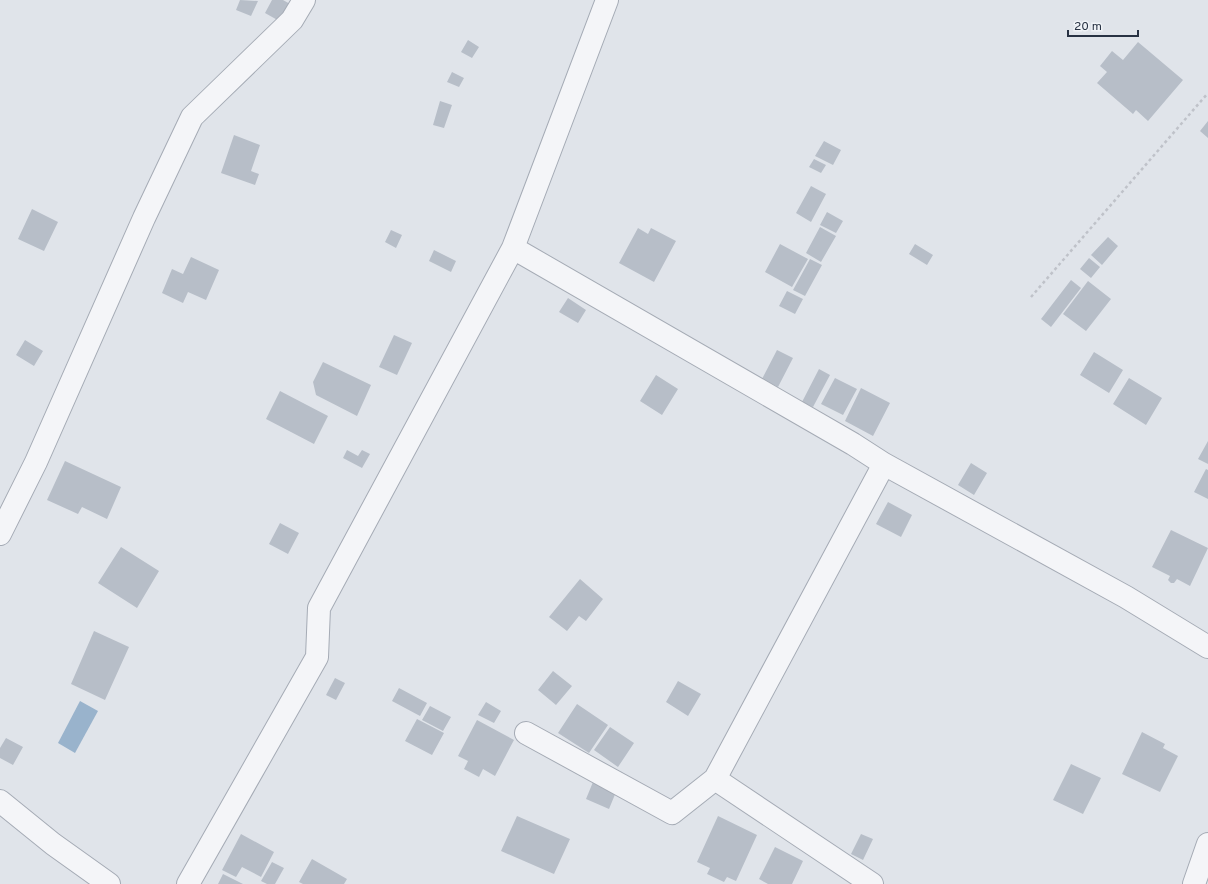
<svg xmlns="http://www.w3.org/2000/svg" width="1208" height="884" font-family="Overpass,sans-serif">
	<rect width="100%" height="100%" fill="#e0e4ea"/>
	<path fill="#99b3cc" d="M80 701 98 711 75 753 58 743Z"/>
	<path fill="#b7bec8" d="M240 0 258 1 251 16 236 10Z
		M272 0H283L290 4 281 22 265 13Z
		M468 40 479 47 472 58 461 52Z
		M1138 42 1183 80 1148 121 1136 110 1133 114 1097 83 1107 72 1100 66 1112 51 1123 60Z
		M452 72 464 78 459 87 447 82Z
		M440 101 452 105 444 128 433 125Z
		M1208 121V138L1200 131Z
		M234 135 260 145 251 171 259 174 255 185 221 173Z
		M824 141 841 150 833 165 815 156Z
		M814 159 826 165 821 173 809 167Z
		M811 186 826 194 811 222 796 213Z
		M32 209 58 222 44 251 18 239Z
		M827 212 843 221 836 233 820 225Z
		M820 227 836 236 821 262 806 253Z
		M638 228 648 234 651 228 676 241 654 282 619 263Z
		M391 230 402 235 396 248 385 242Z
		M1108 237 1118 246 1102 265 1091 255Z
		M780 244 808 259 792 287 765 272Z
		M915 244 933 255 927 265 909 254Z
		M434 250 456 261 451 272 429 261Z
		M191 257 219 270 206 300 188 292 183 303 162 293 172 269 183 274Z
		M1089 258 1100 267 1091 278 1080 269Z
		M810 259 822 265 805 296 793 290Z
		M1071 280 1081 288 1051 327 1041 319Z
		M1088 281 1111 299 1086 331 1063 314Z
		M787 291 803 299 795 314 779 306Z
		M568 298 586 310 578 323 559 312Z
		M394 335 412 343 397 375 379 367Z
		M25 340 43 351 34 366 16 355Z
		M777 350 793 358 778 387 762 379Z
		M1094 352 1123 370 1109 393 1080 375Z
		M323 362 371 385 357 416 316 395 313 382Z
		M819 369 830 375 813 407 802 402Z
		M656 375 678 389 662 415 640 401Z
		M835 378 857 389 843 415 821 404Z
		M1129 378 1162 398 1146 425 1113 404Z
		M861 388 890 403 873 436 845 421Z
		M280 391 328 416 314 444 266 419Z
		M1208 441V464L1198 459Z
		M347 450 358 456 362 450 370 454 362 468 343 458Z
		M65 461 121 487 107 519 82 507 78 514 47 500Z
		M971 463 987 473 974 495 958 485Z
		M1206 469 1208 470V499L1194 492Z
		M888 502 912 515 901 537 876 524Z
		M280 523 299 533 288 554 269 544Z
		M1171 530 1208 548 1190 586 1177 579 1174 583H1171L1168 580 1170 576 1152 567Z
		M121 547 159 571 137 608 98 583Z
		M580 579 603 599 586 621 579 616 567 631 549 617Z
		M94 631 129 647 105 700 71 684Z
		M553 671 572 686 556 705 538 690Z
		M335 678 345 683 336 700 326 695Z
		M678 681 701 694 688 716 666 702Z
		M399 688 427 703 420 716 392 701Z
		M486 702 501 711 494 723 478 715Z
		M577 704 608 725 589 753 558 733Z
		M430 706 451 717 443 731 422 720Z
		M417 719 444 733 432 755 405 741Z
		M477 720 514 740 495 776 483 769 479 777 464 769 468 761 458 756Z
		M610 727 634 743 618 767 594 750Z
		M1142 732 1165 744 1163 748 1178 756 1160 792 1122 774Z
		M6 738 23 747 13 765 0 758V748Z
		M1071 764 1101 778 1083 814 1053 800Z
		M593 782 616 792 609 809 586 799Z
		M517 816 570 839 554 874 501 851Z
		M718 816 757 835 736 881 727 877 724 882 707 874 710 868 697 862Z
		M241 834 274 852 261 877 242 867 236 877 222 870Z
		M861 834 873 839 863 860 851 854Z
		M775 847 803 861 792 884H768L759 879Z
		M312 859 347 879 344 884H303L299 882Z
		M272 862 284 868 275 884H267L261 881Z
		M223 874 243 884H218Z"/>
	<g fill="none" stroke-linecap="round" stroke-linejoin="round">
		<defs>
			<path id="minor" d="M513 248 853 444 884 464 1126 597 1208 647
				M0 534 36 462 144 218 192 117 292 20 304 0
				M526 733 672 813 715 779 872 884
				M715 779 884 464
				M0 801 53 844 109 884
				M188 884 317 657 319 608 513 248 607 0
				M1194 884 1208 844"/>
		</defs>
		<use href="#minor" stroke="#a5abb5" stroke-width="24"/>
		<path stroke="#bfc2c9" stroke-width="2.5" stroke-dasharray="3 3" stroke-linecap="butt" d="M1031 297 1208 93"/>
		<use href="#minor" stroke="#f4f5f8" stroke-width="22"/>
	</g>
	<path d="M1068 30v6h70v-6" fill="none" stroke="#283243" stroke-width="2"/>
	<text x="1074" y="30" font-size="12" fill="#283243" stroke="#f0f3f7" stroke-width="3" paint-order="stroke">20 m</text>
</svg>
